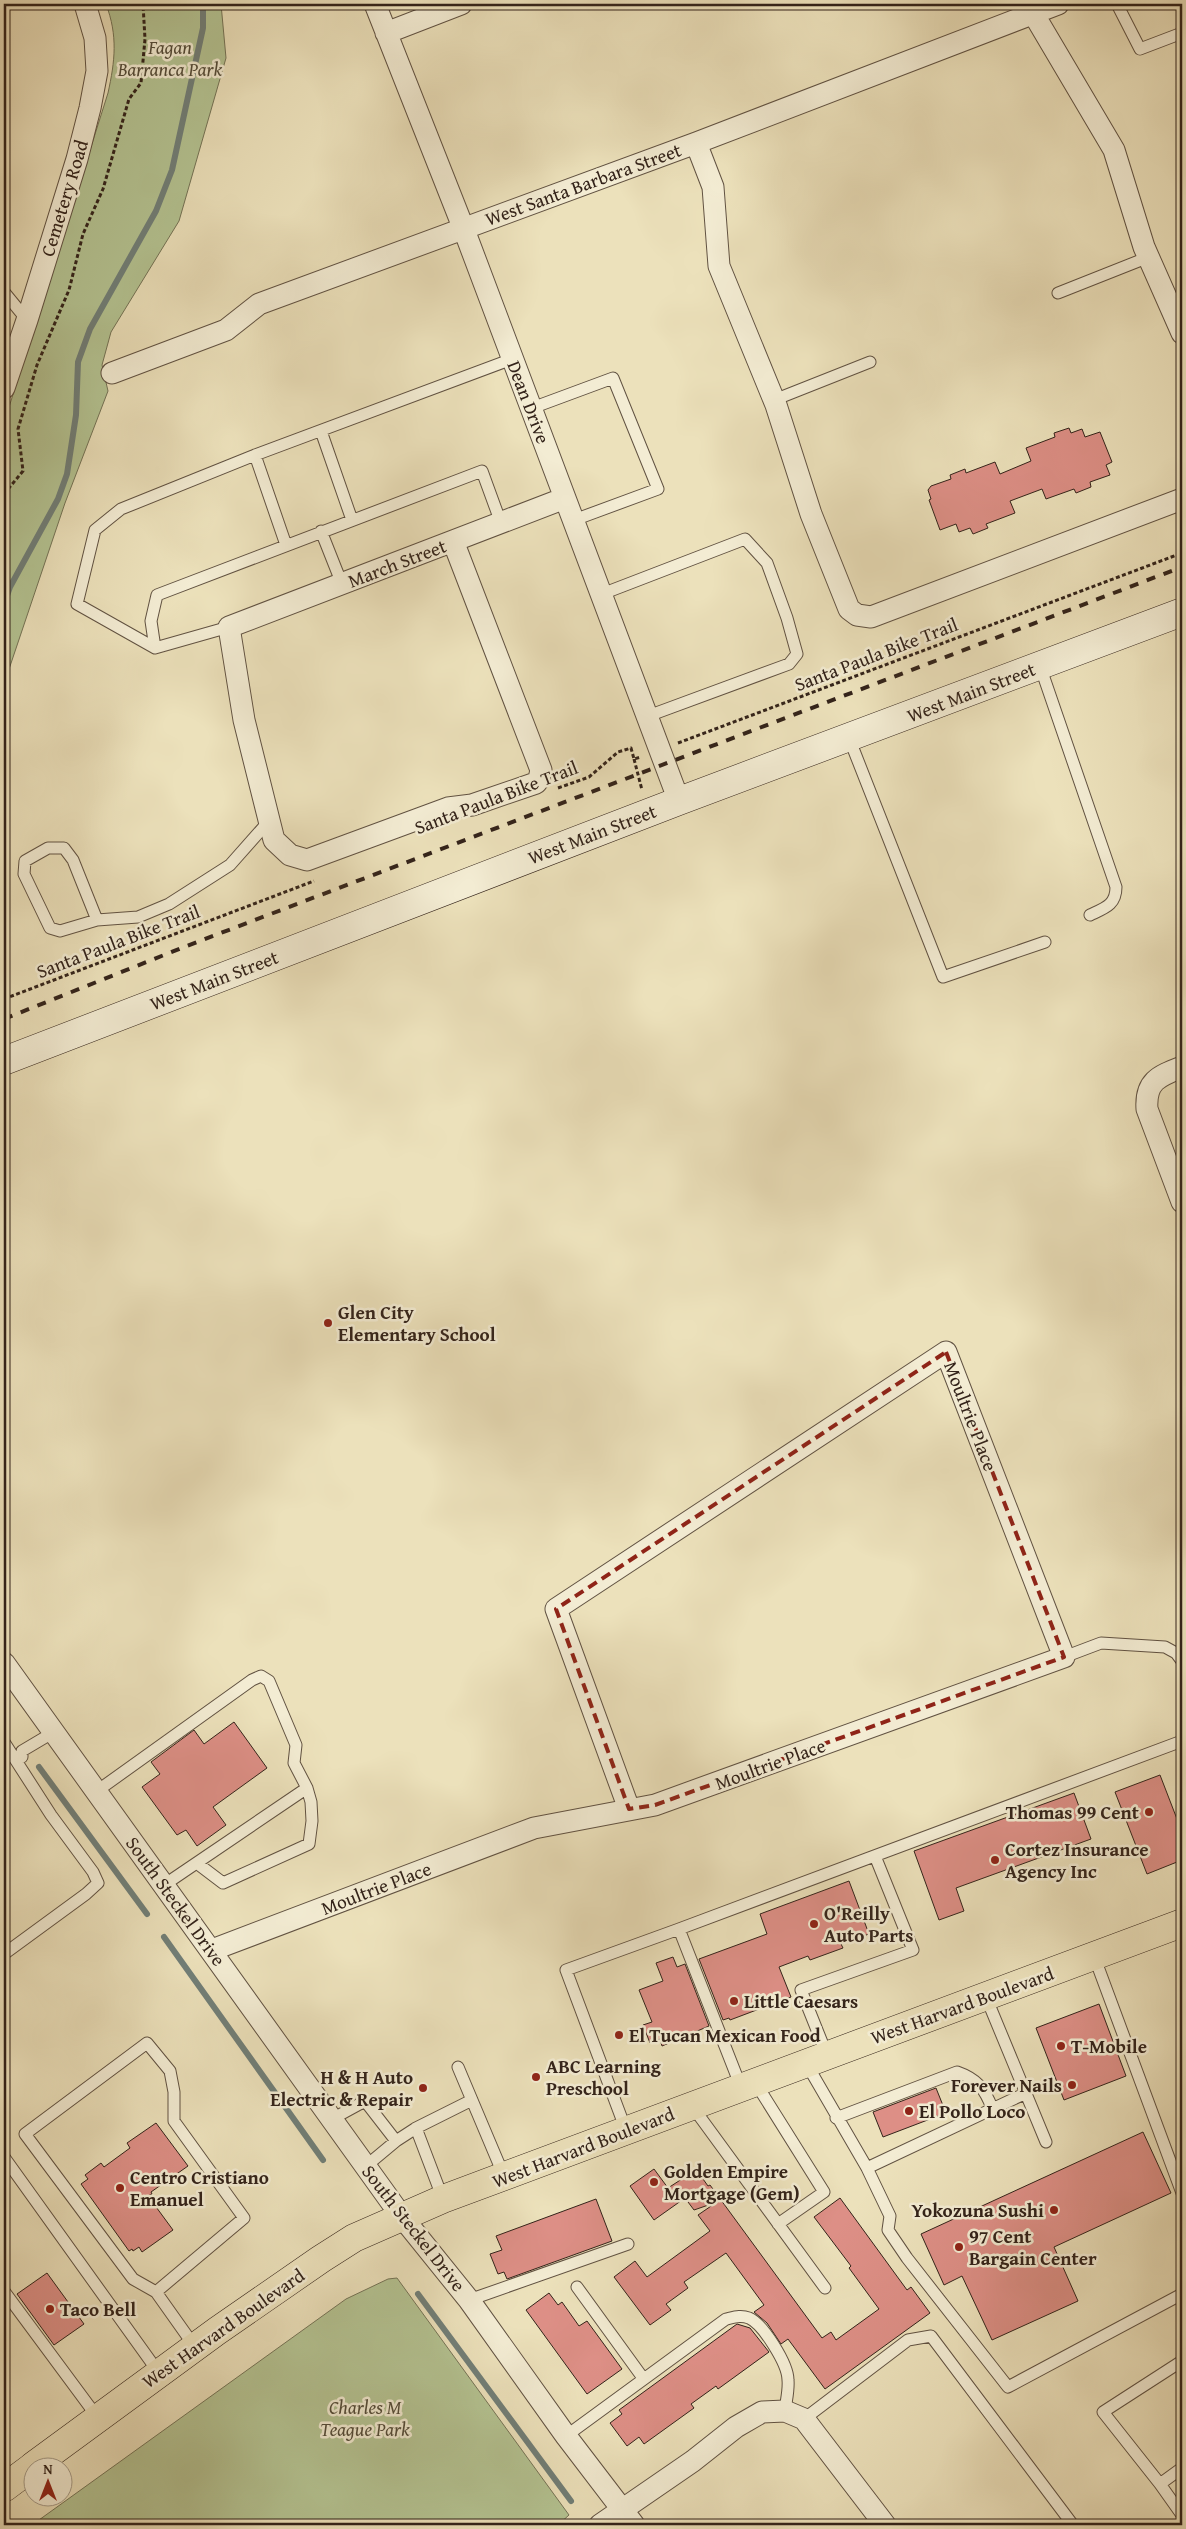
<svg xmlns="http://www.w3.org/2000/svg" width="1186" height="2529" font-family="'Gentium Book Plus',serif">
	<rect width="100%" height="100%" fill="#ece1bb"/>
	<filter id="stains"><feTurbulence type="fractalNoise" baseFrequency=".004" numOctaves="4"/><feColorMatrix values="0 0 0 0 .2 0 0 0 0 .09 0 0 0 0 .02 0 0 0 .5 -.17"/></filter>
	<radialGradient id="worn" r=".72"><stop offset=".6" stop-color="#630" stop-opacity="0"/><stop offset="1" stop-color="#630" stop-opacity=".3"/></radialGradient>
	<path fill="#b4c392" stroke="#747356" d="M106 4H221L226 58 179 221 111 332 102 365 108 391 65 503 4 684V423L108 93C115 61 118 36 106 4Z
		M397 2278 569 2515 558 2525H32L346 2299 388 2279Z"/>
	<g fill="none" stroke-linecap="round" stroke-linejoin="round">
		<path stroke="#717f78" stroke-width="6" d="M4 604 10 587 58 499 67 474 76 415 78 362 90 329 156 211 172 170 203 28V4
			M39 1767 147 1914
			M164 1937 323 2160
			M418 2294 571 2501"/>
	</g>
	<path fill="#dd8f86" stroke="#33231a" d="M1069 428 1071 433 1082 429 1085 437 1100 432 1112 462 1106 465 1110 475 1090 482 1091 487 1076 493 1074 489 1046 499 1042 489 1010 501 1015 513 986 524 988 528 973 534 970 528 959 532 956 524 940 530 929 500 931 499 928 490 931 486 951 479 950 475 965 469 966 473 995 462 1000 474 1031 461 1026 448 1055 437 1054 433Z
		M234 1722 267 1768 213 1807 226 1825 197 1846 186 1830 177 1835 142 1787 160 1774 151 1762 194 1730 204 1744Z
		M1160 1775 1182 1832V1860L1147 1874 1115 1792Z
		M1074 1793 1091 1839 956 1888 964 1911 939 1920 914 1851Z
		M849 1881 869 1934 841 1944 843 1948 810 1960 808 1956 779 1967 791 1997 730 2020 729 2018 723 2020 699 1959 767 1934 760 1914Z
		M673 1957 677 1967 685 1964 709 2026 662 2046 660 2039 650 2043 643 2025 652 2022 639 1990 663 1981 656 1963Z
		M1099 2004 1126 2076 1064 2100 1036 2028Z
		M936 2088 946 2113 883 2137 873 2112Z
		M156 2123 188 2166 151 2192 152 2194 148 2196 173 2230 142 2252 139 2247 133 2251 132 2249 129 2251 81 2184 88 2179 85 2175 101 2163 104 2167 130 2148 127 2143Z
		M1143 2132 1171 2193 1054 2247 1078 2301 992 2340 962 2276 944 2285 921 2234Z
		M654 2169 668 2188 685 2177 687 2180 698 2172 708 2186 710 2185 822 2338 831 2332 836 2340 879 2309 849 2268 851 2266 814 2217 840 2198 907 2290 911 2287 930 2313 825 2389 788 2339 781 2344 767 2323 754 2312 764 2305 726 2253 684 2282 688 2288 666 2304 671 2310 650 2325 614 2277 635 2261 647 2277 710 2231 698 2215 717 2202 694 2210 685 2198 654 2220 630 2186Z
		M596 2199 612 2241 507 2279 504 2272 498 2274 490 2254 502 2250 496 2236Z
		M47 2273 84 2324 54 2345 17 2294Z
		M549 2293 558 2305 562 2302 579 2326 587 2321 622 2369 587 2394 526 2310Z
		M737 2324 750 2328 769 2352 718 2389 716 2386 691 2404 694 2408 644 2444 639 2437 627 2446 610 2423 622 2414 619 2410Z"/>
	<g fill="none" stroke-linecap="round" stroke-linejoin="round">
		<defs>
			<path id="lane" d="M1117 4 1140 49 1182 33
				M4 292 27 320
				M1058 293 1149 257
				M774 400 870 362
				M532 408 613 378 658 489 574 520
				M321 431 352 520
				M255 455 286 545
				M321 531 342 584
				M602 594 745 539 767 563 787 618 797 654 789 664 648 716
				M229 627 155 648 77 604 95 530 121 509 255 455 512 359
				M155 648 151 621 157 595 482 471 501 523
				M1040 666 1116 887C1116 905 1105 908 1090 915
				M849 738 943 977 1045 942
				M97 920 73 860 64 848H48L25 861 24 874 50 928 60 931 97 920 138 917 169 904 230 865 269 821
				M1064 1657 1101 1643 1165 1647 1176 1653 1182 1661
				M4 1742 51 1815 93 1872 98 1883 86 1894 4 1954
				M22 1757V1751L54 1732
				M97 1791 252 1680 261 1676 269 1681 296 1745 294 1763 307 1788 311 1802 312 1821 309 1844 223 1883 198 1864
				M164 1885 307 1788
				M679 1929 1182 1741
				M1094 1956 1182 2193
				M986 1997 1046 2142
				M827 2055 801 1990 913 1950 875 1856
				M806 2063 867 2168 890 2216 888 2230 907 2258 1008 2387 1182 2294
				M458 2067 504 2176
				M755 2082 824 2192 778 2224
				M692 2106 825 2288
				M836 2118 957 2072C977 2079 985 2089 992 2108
				M332 2119 365 2101 396 2141
				M626 2130 566 1970 679 1929 741 2087
				M4 2157 159 2373
				M366 2166 396 2141 416 2128
				M867 2168 1024 2094
				M443 2199 416 2128 472 2100
				M577 2287 643 2378
				M4 2291 98 2418
				M156 2292 244 2218 174 2121V2092L170 2071 147 2043 25 2134 133 2279 156 2292 195 2347
				M469 2300 628 2244
				M804 2419 908 2340 931 2336 1073 2525
				M566 2436 726 2319C735 2317 741 2315 749 2318 763 2324 788 2364 788 2380 789 2390 786 2401 785 2411
				M1182 2468 1160 2484 1182 2515
				M1160 2484 1103 2412 1182 2361"/>
			<path id="street" d="M375 4 463 227 679 801
				M1033 13 1114 150 1144 247 1182 333
				M386 33 461 4
				M696 143 713 187 719 266 776 405 811 514 849 609 857 615 871 617 1182 499
				M112 373 226 330 259 304 696 143 1058 4
				M4 388 27 320 77 159 90 108 97 71 95 38 85 4
				M453 541 541 770 539 779 536 783 472 805 448 808 307 860 290 855 274 840 244 720 229 627 565 498
				M1182 1067C1159 1076 1145 1081 1147 1109L1182 1202
				M4 1663 402 2217 469 2300 566 2436 634 2525
				M212 1950 534 1828 655 1805 1064 1657 946 1352 556 1609 629 1809
				M600 2525 693 2461 736 2427 762 2412 785 2411 804 2419 885 2525"/>
			<path id="secondary" d="M4 1061 679 801 1182 612"/>
			<path id="primary" d="M33 2466 217 2331 321 2259 354 2238 443 2199 1182 1923
				M4 2488 32 2467"/>
		</defs>
		<use href="#lane" stroke="#615242" stroke-width="13"/>
		<use href="#street" stroke="#615242" stroke-width="23"/>
		<use href="#secondary" stroke="#33231a" stroke-width="29"/>
		<use href="#primary" stroke="#33231a" stroke-width="29"/>
		<path stroke="#33231a" stroke-width="3" stroke-dasharray="4 2.5" stroke-linecap="butt" d="M4 494 23 471 18 429 37 365 69 290 83 234 103 189 129 99 141 83 145 39 143 4
			M678 743 1182 553
			M634 759 642 790
			M558 788 589 777 618 752 631 748 634 759 641 757
			M4 999 314 881"/>
		<use href="#lane" stroke="#f3ecd3" stroke-width="11"/>
		<use href="#street" stroke="#f3ecd3" stroke-width="21"/>
		<use href="#secondary" stroke="#f3ecd3" stroke-width="28"/>
		<use href="#primary" stroke="#ece1bb" stroke-width="28"/>
		<path stroke="#33231a" stroke-width="4" stroke-dasharray="9 9" stroke-linecap="butt" d="M4 1019 184 947 1182 567"/>
	</g>
	<path fill="none" stroke="#8f2418" stroke-width="4" stroke-dasharray="10 6" stroke-linejoin="round" d="M946 1352 1064 1657 655 1805 629 1809 556 1609Z"/>
	<g fill="#8f2418" stroke="#f3ecd3" stroke-width="2">
		<circle cx="328" cy="1323" r="5"/>
		<circle cx="1149" cy="1812" r="5"/>
		<circle cx="995" cy="1860" r="5"/>
		<circle cx="814" cy="1924" r="5"/>
		<circle cx="734" cy="2001" r="5"/>
		<circle cx="619" cy="2035" r="5"/>
		<circle cx="1061" cy="2046" r="5"/>
		<circle cx="536" cy="2077" r="5"/>
		<circle cx="1072" cy="2085" r="5"/>
		<circle cx="423" cy="2088" r="5"/>
		<circle cx="909" cy="2111" r="5"/>
		<circle cx="654" cy="2182" r="5"/>
		<circle cx="120" cy="2188" r="5"/>
		<circle cx="1054" cy="2210" r="5"/>
		<circle cx="959" cy="2247" r="5"/>
		<circle cx="50" cy="2309" r="5"/>
	</g>
	<g text-anchor="middle" stroke-width="5" stroke-linejoin="round" paint-order="stroke">
		<g font-size="19" font-style="italic" fill="#534b38" stroke="#f3ecd3">
			<text x="170" y="54">Fagan<tspan x="170" dy="22">Barranca Park</tspan></text>
			<text x="365" y="2414">Charles M<tspan x="365" dy="22">Teague Park</tspan></text>
		</g>
		<g font-size="19" fill="#33231a" stroke="#f3ecd3">
			<text transform="translate(583 184) rotate(-20)" y="7">West Santa Barbara Street</text>
			<text transform="translate(64 198) rotate(-73)" y="7">Cemetery Road</text>
			<text transform="translate(529 402) rotate(69)" y="7">Dean Drive</text>
			<text transform="translate(397 563) rotate(-21)" y="7">March Street</text>
			<text transform="translate(876 654) rotate(-21)" y="7">Santa Paula Bike Trail</text>
			<text transform="translate(971 692) rotate(-21)" y="7">West Main Street</text>
			<text transform="translate(496 797) rotate(-21)" y="7">Santa Paula Bike Trail</text>
			<text transform="translate(592 834) rotate(-21)" y="7">West Main Street</text>
			<text transform="translate(118 941) rotate(-21)" y="7">Santa Paula Bike Trail</text>
			<text transform="translate(214 980) rotate(-21)" y="7">West Main Street</text>
			<text transform="translate(971 1416) rotate(69)" y="7">Moultrie Place</text>
			<text transform="translate(770 1764) rotate(-20)" y="7">Moultrie Place</text>
			<text transform="translate(376 1888) rotate(-21)" y="7">Moultrie Place</text>
			<text transform="translate(176 1901) rotate(54)" y="7">South Steckel Drive</text>
			<text transform="translate(962 2005) rotate(-20)" y="7">West Harvard Boulevard</text>
			<text transform="translate(583 2147) rotate(-21)" y="7">West Harvard Boulevard</text>
			<text transform="translate(414 2228) rotate(52)" y="7">South Steckel Drive</text>
			<text transform="translate(223 2328) rotate(-35)" y="7">West Harvard Boulevard</text>
		</g>
		<g font-size="19" font-weight="bold" fill="#33231a" stroke="#f3ecd3" text-anchor="start">
			<text x="338" y="1319">Glen City<tspan x="338" dy="22">Elementary School</tspan></text>
			<text x="1139" y="1819" text-anchor="end">Thomas 99 Cent</text>
			<text x="1005" y="1856">Cortez Insurance<tspan x="1005" dy="22">Agency Inc</tspan></text>
			<text x="824" y="1920">O'Reilly<tspan x="824" dy="22">Auto Parts</tspan></text>
			<text x="744" y="2008">Little Caesars</text>
			<text x="629" y="2042">El Tucan Mexican Food</text>
			<text x="1071" y="2053">T-Mobile</text>
			<text x="546" y="2073">ABC Learning<tspan x="546" dy="22">Preschool</tspan></text>
			<text x="413" y="2084" text-anchor="end">H &amp; H Auto<tspan x="413" dy="22">Electric &amp; Repair</tspan></text>
			<text x="1062" y="2092" text-anchor="end">Forever Nails</text>
			<text x="919" y="2118">El Pollo Loco</text>
			<text x="664" y="2178">Golden Empire<tspan x="664" dy="22">Mortgage (Gem)</tspan></text>
			<text x="130" y="2184">Centro Cristiano<tspan x="130" dy="22">Emanuel</tspan></text>
			<text x="1044" y="2217" text-anchor="end">Yokozuna Sushi</text>
			<text x="969" y="2243">97 Cent<tspan x="969" dy="22">Bargain Center</tspan></text>
			<text x="60" y="2316">Taco Bell</text>
		</g>
	</g>
	<rect width="1186" height="2529" fill="none" stroke="#ece1bb" stroke-width="20"/>
	<rect x="5" y="5" width="1176" height="2519" fill="none" stroke="#33231a" stroke-width="2.5"/>
	<rect x="10" y="10" width="1166" height="2509" fill="none" stroke="#33231a"/>
	<g transform="translate(48 2482)"><circle r="24" fill="#f3ecd3" stroke="#a69c89"/>
	<path d="M0-4L9 19L0 12L-9 19Z" fill="#8f2418"/>
	<text y="-8" font-size="14" font-weight="bold" text-anchor="middle" fill="#33231a">N</text>
	</g>
	<rect width="100%" height="100%" filter="url(#stains)"/>
	<rect width="100%" height="100%" fill="url(#worn)"/>
</svg>
